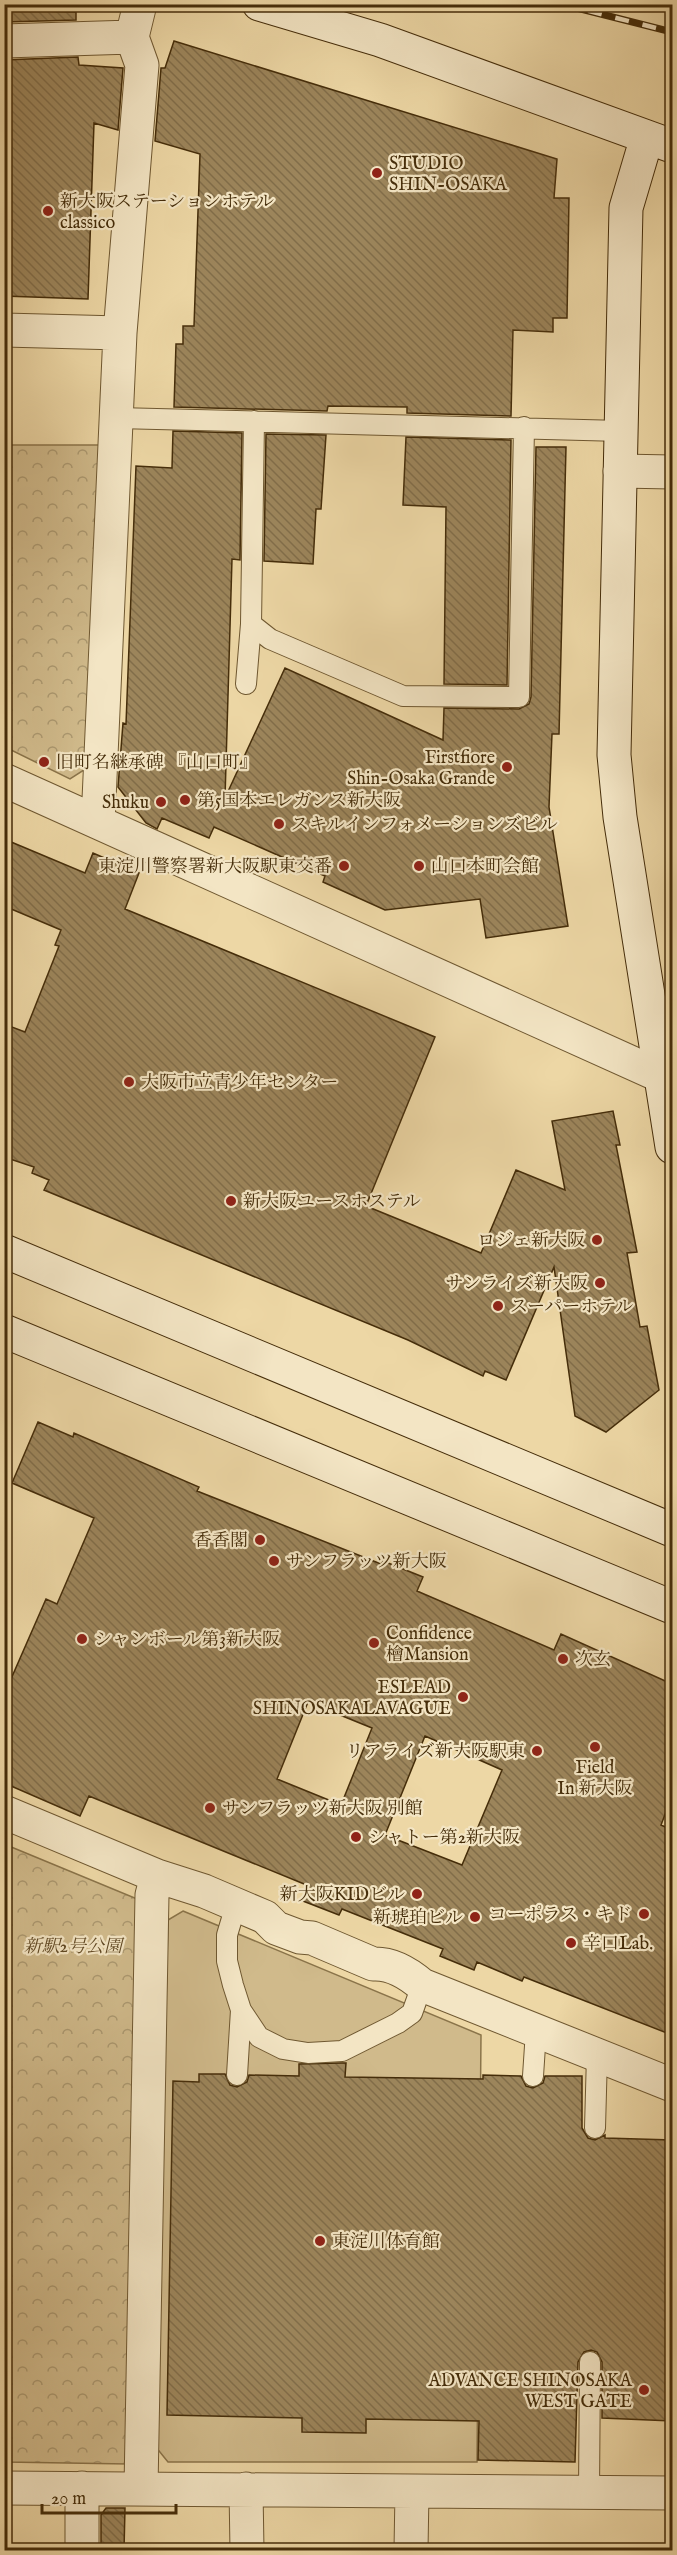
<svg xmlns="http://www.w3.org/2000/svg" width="677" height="2555" font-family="'IM FELL English','Noto Serif JP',serif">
	<defs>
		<pattern id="forest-crowns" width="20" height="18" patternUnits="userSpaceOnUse" patternTransform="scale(1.5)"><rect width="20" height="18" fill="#d0ba8b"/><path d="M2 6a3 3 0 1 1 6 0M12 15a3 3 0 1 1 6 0" fill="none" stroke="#ab9870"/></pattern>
		<pattern id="building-back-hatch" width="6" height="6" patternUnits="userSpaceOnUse" patternTransform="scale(1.5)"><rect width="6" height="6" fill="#9c855b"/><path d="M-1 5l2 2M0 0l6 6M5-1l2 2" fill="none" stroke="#816d49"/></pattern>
	</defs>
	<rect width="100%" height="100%" fill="#edd7a5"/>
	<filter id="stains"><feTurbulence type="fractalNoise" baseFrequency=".00333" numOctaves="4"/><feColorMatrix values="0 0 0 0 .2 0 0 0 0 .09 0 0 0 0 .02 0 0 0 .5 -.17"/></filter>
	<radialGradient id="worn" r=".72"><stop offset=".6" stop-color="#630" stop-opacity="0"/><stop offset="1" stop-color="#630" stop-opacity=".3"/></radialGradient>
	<path fill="#d0ba8b" stroke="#8a744a" stroke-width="1.5" d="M183 1911 481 2035 477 2462H168L155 2446 168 1920Z"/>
	<path fill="url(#forest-crowns)" stroke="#8a744a" stroke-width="1.5" d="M4 445H101L87 768 70 779 5 747Z
		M4 1844 142 1901 128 2464 5 2462Z"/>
	<path fill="url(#building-back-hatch)" stroke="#452d0a" stroke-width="1.5" fill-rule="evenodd" d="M4 10 76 12V20L4 22Z
		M174 41 557 159 554 198H569L567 318H553V332L513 330 511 416 407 413V407L328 406 327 411 174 407 176 344H183V326H194L200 154 155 141 161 68H165Z
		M78 57 79 65 123 68 118 130 94 123 88 299 4 296V60Z
		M173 431 242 433 240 560 232 559 225 798 285 668 443 740 444 708 519 709 529 704 531 697 536 447H566L559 734H552L549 807 568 926 486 938 480 899 385 910 323 882 325 876 214 827 209 838 162 818 157 829 146 823 118 787 123 723 126 724 136 466 172 468Z
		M266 434 326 435 321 509H316L313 564 264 561Z
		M406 437 511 440 507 685 444 684 446 507 403 505Z
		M4 839 85 873 93 853 139 873 125 909 435 1037 366 1206 481 1253 516 1170 565 1190 552 1121 613 1111 620 1145H616L637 1252 627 1253 640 1327 647 1326 659 1390 606 1432 575 1416 554 1267 506 1380 485 1371 483 1376 408 1340 44 1190 49 1180 32 1173 34 1167 4 1157V1024L25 1032 59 946 55 945 61 930 4 906Z
		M38 1422 73 1437 74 1433 199 1487 197 1491 381 1564 383 1561 423 1577 417 1591 554 1650 561 1634 672 1684V1796L661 1825 672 1830V2035L524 1977 522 1981 477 1962 474 1970 440 1956 443 1949 342 1909 339 1915 303 1901 309 1886 89 1796 80 1816 4 1783V1695L46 1599 57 1604 94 1518 12 1483ZM308 1702 372 1728 341 1805 277 1779ZM425 1736 502 1770 462 1865 385 1835Z
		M341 2063H346L345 2077 483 2079V2075L521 2076 526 2086 533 2088 543 2083 545 2076H582V2128L588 2138 595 2140 605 2135V2138L672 2140V2421L602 2418V2362L597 2352 591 2350 584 2352 578 2362 575 2462 478 2460 479 2421 366 2419V2433L302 2432V2418L167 2415 173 2081 199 2082V2074H225L230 2085 237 2087 247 2082 249 2075 299 2076V2064Z
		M106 2508H125L124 2550H101V2515Z"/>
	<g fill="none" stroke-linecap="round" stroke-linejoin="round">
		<defs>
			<path id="lane" d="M117 418 621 431
				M251 624 270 639 403 696 519 697 524 427
				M246 684 251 624 254 421
				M236 1905 227 1935V1961L233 1985 241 2010 259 2037 283 2049 308 2053 342 2051 398 2023 412 2013 422 1985
				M237 2075 241 2010
				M533 2076 536 2031
				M595 2128 597 2055
				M589 2492 590 2362"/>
			<path id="street" d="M4 41 132 37
				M4 330 120 333
				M620 471 672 472
				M4 780 672 1081
				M98 822 120 333 142 65 132 37 140 4
				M4 1812 157 1876 204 1891 265 1917 276 1928 300 1937 312 1938 373 1964C391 1963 408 1973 422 1985L672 2085
				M4 2488 672 2493
				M141 2488 152 1895 157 1876
				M246 2489 247 2550
				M82 2550V2488
				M411 2550 412 2492"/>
			<path id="secondary" d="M259 4 380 40 672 146
				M647 137 626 208 614 755 620 817 672 1147
				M4 1251 672 1530
				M4 1331 672 1607"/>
		</defs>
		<use href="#lane" stroke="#6f5831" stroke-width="22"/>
		<use href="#street" stroke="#6f5831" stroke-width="35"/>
		<use href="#secondary" stroke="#452d0a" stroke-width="35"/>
		<use href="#lane" stroke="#f3e5c4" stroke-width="20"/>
		<use href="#street" stroke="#f3e5c4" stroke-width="33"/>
		<use href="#secondary" stroke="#f3e5c4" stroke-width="33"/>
		<defs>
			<path id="rail" d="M561 4 672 32"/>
		</defs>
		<use href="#rail" stroke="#452d0a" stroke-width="7"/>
		<use href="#rail" stroke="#f3e5c4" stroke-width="4.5" stroke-dasharray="14" stroke-linecap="butt"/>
	</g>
	<g fill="#8f2418" stroke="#f3e5c4" stroke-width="2">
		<circle cx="377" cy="173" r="6"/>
		<circle cx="48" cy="211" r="6"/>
		<circle cx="44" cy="762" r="6"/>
		<circle cx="507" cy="767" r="6"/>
		<circle cx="185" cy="800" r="6"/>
		<circle cx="161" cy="802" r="6"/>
		<circle cx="279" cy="824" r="6"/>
		<circle cx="344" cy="866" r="6"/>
		<circle cx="419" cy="866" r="6"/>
		<circle cx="129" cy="1082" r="6"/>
		<circle cx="231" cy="1201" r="6"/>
		<circle cx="597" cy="1240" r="6"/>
		<circle cx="600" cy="1283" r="6"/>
		<circle cx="498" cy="1306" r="6"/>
		<circle cx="260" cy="1540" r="6"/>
		<circle cx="274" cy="1561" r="6"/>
		<circle cx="82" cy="1639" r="6"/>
		<circle cx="374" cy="1643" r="6"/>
		<circle cx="563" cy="1659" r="6"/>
		<circle cx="463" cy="1697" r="6"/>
		<circle cx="595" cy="1747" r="6"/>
		<circle cx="537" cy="1751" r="6"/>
		<circle cx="210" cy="1808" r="6"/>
		<circle cx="356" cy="1837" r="6"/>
		<circle cx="417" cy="1894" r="6"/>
		<circle cx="644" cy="1914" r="6"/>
		<circle cx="475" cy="1917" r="6"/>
		<circle cx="571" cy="1943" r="6"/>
		<circle cx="320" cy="2241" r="6"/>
		<circle cx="644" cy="2390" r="6"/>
	</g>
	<g text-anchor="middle" stroke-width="4.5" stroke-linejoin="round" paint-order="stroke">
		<g font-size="18" fill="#452d0a" stroke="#f3e5c4" text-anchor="start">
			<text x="389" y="169">STUDIO<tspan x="389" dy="21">SHIN-OSAKA</tspan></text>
			<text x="60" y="207">新大阪ステーションホテル<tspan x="60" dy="21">classico</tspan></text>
			<text x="495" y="763" text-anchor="end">Firstfiore<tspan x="495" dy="21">Shin-Osaka Grande</tspan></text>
			<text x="56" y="768">旧町名継承碑 『山口町』</text>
			<text x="197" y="806">第5国本エレガンス新大阪</text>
			<text x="149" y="808" text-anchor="end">Shuku</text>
			<text x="291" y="830">スキルインフォメーションズビル</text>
			<text x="332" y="872" text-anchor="end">東淀川警察署新大阪駅東交番</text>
			<text x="431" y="872">山口本町会館</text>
			<text x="141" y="1088">大阪市立青少年センター</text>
			<text x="243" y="1207">新大阪ユースホステル</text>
			<text x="585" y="1246" text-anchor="end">ロジェ新大阪</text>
			<text x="588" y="1289" text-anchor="end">サンライズ新大阪</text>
			<text x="510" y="1312">スーパーホテル</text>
			<text x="248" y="1546" text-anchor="end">香香閣</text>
			<text x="286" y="1567">サンフラッツ新大阪</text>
			<text x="386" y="1639">Confidence<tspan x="386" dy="21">檜Mansion</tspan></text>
			<text x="94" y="1645">シャンボール第3新大阪</text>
			<text x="575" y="1665">次玄</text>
			<text x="451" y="1693" text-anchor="end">ESLEAD<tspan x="451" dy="21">SHINOSAKALAVAGUE</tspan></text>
			<text x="525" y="1757" text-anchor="end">リアライズ新大阪駅東</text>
			<text x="595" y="1773" text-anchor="middle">Field<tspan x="595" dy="21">In 新大阪</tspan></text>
			<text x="222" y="1814">サンフラッツ新大阪 別館</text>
			<text x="368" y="1843">シャトー第2新大阪</text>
			<text x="405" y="1900" text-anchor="end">新大阪KIDビル</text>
			<text x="632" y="1920" text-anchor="end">コーポラス・キド</text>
			<text x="463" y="1923" text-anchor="end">新琥珀ビル</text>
			<text x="583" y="1949">辛口Lab.</text>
			<text x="332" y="2247">東淀川体育館</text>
			<text x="632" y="2386" text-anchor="end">ADVANCE SHINOSAKA<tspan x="632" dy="21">WEST GATE</tspan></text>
		</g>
		<g font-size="18" font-style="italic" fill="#614924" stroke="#f3e5c4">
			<text x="73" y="1952">新駅2号公園</text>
		</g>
	</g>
	<rect width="677" height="2555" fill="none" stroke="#edd7a5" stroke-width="24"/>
	<rect x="6" y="6" width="665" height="2543" fill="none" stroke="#452d0a" stroke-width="3"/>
	<rect x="12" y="12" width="653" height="2531" fill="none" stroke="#452d0a" stroke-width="1.5"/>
	<path d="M42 2504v9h134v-9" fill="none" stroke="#452d0a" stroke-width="3"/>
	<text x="51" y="2504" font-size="18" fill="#452d0a" stroke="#f3e5c4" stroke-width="4.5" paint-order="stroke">20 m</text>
	<rect width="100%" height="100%" filter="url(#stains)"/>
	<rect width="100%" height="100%" fill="url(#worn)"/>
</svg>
